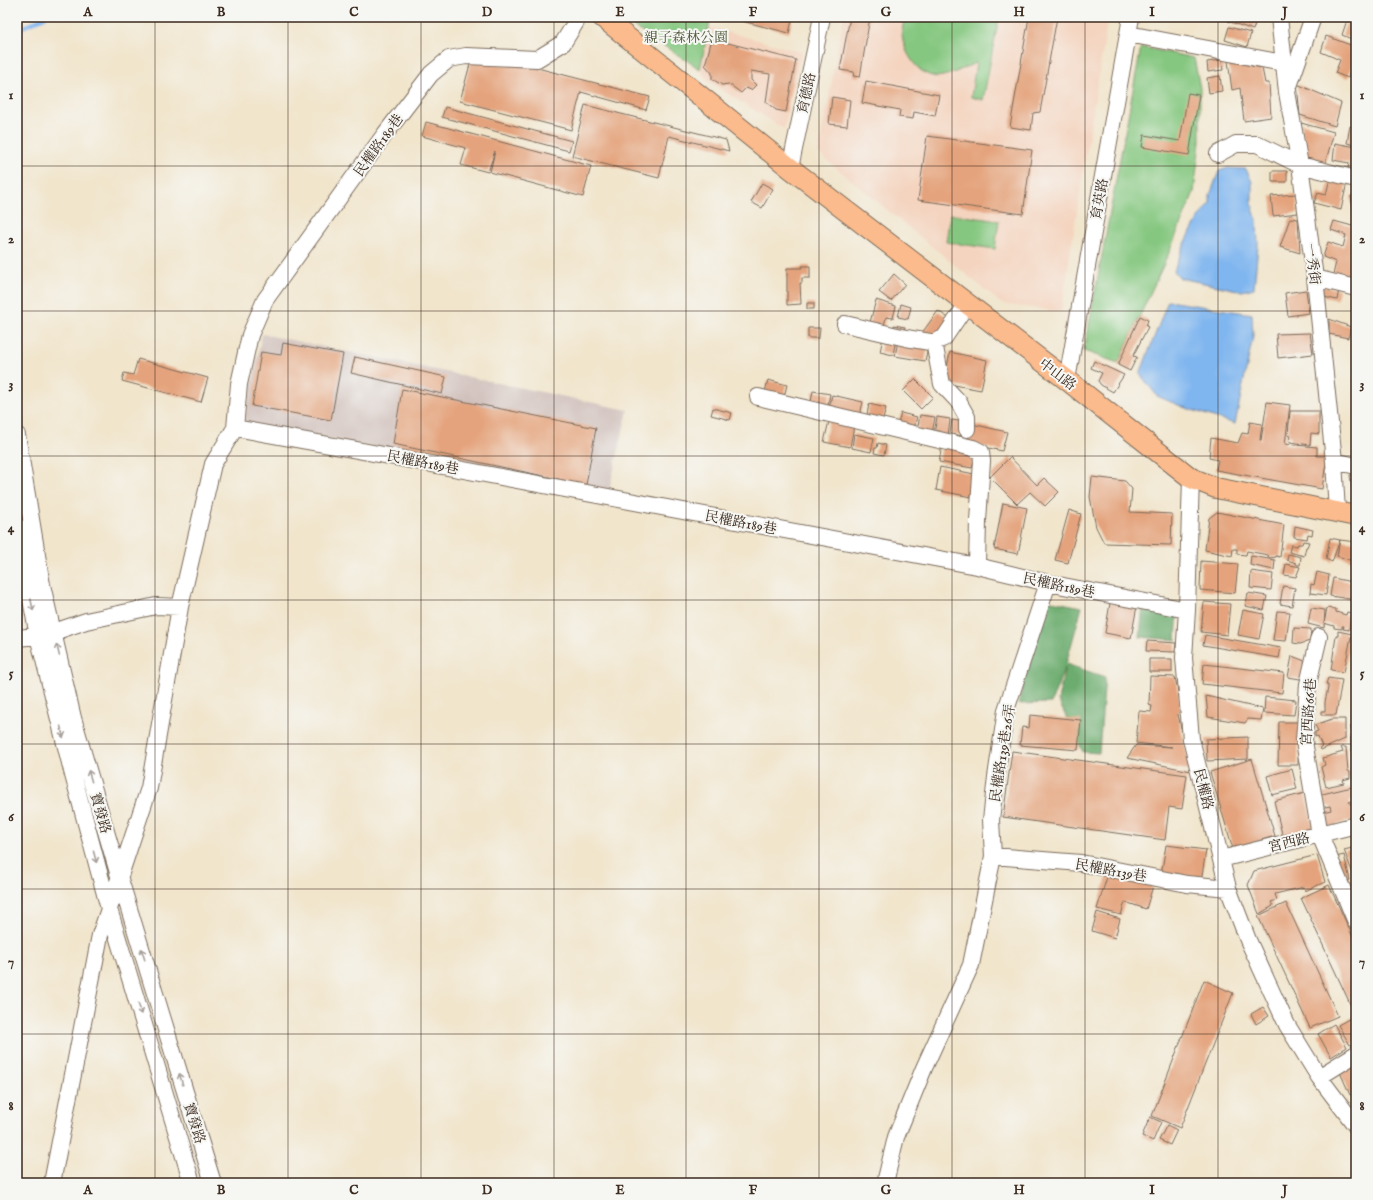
<svg xmlns="http://www.w3.org/2000/svg" width="1373" height="1200" font-family="'IM FELL English','Noto Serif TC',serif">
	<rect width="100%" height="100%" fill="#f6f6f2"/>
	<filter id="ink" filterUnits="userSpaceOnUse"><feTurbulence type="fractalNoise" baseFrequency=".025" numOctaves="2"/><feDisplacementMap in="SourceGraphic" scale="8" xChannelSelector="R" yChannelSelector="G"/><feConvolveMatrix kernelMatrix="1 2 1 2 8 2 1 2 1" color-interpolation-filters="sRGB"/></filter>
	<filter id="wash" filterUnits="userSpaceOnUse"><feTurbulence type="fractalNoise" baseFrequency=".012" numOctaves="4" result="noise"/><feDisplacementMap in="SourceGraphic" scale="16" xChannelSelector="R" yChannelSelector="G"/><feGaussianBlur stdDeviation="0.9" result="paint"/><feColorMatrix in="noise" values="0 0 0 0 0 0 0 0 0 0 0 0 0 0 0 0 0 1.4 0 .05"/><feComposite in="paint" operator="in"/></filter>
	<g filter="url(#wash)">
		<rect width="100%" height="100%" fill="#f1e5cc"/>
		<path fill="#f4d4bf" d="M844 17H1108L1061 312 1002 304 818 153Z
			M709 27 802 52 784 129 708 81 700 69Z"/>
		<path fill="#d0c0bb" d="M262 334 628 410 609 490 244 424Z"/>
		<path fill="#85c780" stroke="#60784f" d="M623 17H711L700 69 622 19Z
			M905 17H999L983 100 971 97 976 63C965 67 943 80 932 76 915 72 902 48 902 32 902 27 904 22 905 17Z
			M1141 47 1194 58 1200 88V142L1194 192 1168 255 1118 363 1084 351Z
			M950 214 999 221 995 249 946 242Z"/>
		<path fill="#6cac6e" stroke="#546b46" d="M1047 600 1082 607 1066 664 1105 677 1099 753 1083 752 1058 700 1065 667 1051 703 1018 704Z
			M1143 603 1178 609 1176 640 1140 637Z"/>
		<path fill="#80b6ef" stroke="#5e7086" d="M1228 168 1246 169 1252 182V203L1257 222 1258 245 1254 288 1242 291 1180 278 1174 271C1182 248 1194 222 1210 204V195L1219 171Z
			M1168 301 1252 314 1253 336 1235 424 1183 407 1157 396 1140 374Z"/>
		<g fill="none" stroke-linecap="round" stroke-linejoin="round">
			<path stroke="#80b6ef" stroke-width="4" d="M17 30 45 17"/>
		</g>
		<g id="blocks">
			<path fill="#e4a37b" d="M726 17H793L789 33Z
				M850 17H870L860 77 853 76 854 72 840 70Z
				M1029 17H1057L1040 112 1033 113 1031 130 1010 127Z
				M1229 17H1253L1257 18 1253 30 1228 21Z
				M1348 17 1356 18V41L1342 35Z
				M1229 27 1251 33 1247 47 1225 40Z
				M1326 36 1356 47V51L1348 78 1335 73 1340 60 1321 52Z
				M712 39 796 60 786 112 776 110 766 102 770 74 751 71V80L756 85 751 90 746 88 741 93 729 84 722 85 712 79V73L705 65Z
				M472 57 508 66 510 61 650 97 646 110 581 92 571 130 460 101Z
				M1222 60 1223 70 1208 72 1207 62Z
				M1228 61 1262 68 1265 83H1269L1271 117 1244 121 1240 88 1232 90Z
				M1220 76 1222 91 1209 93 1207 78Z
				M866 81 939 95 935 116 914 112 913 119 899 117 900 110 862 103Z
				M1297 84 1341 103 1335 126 1300 115Z
				M1188 93 1199 95 1189 155 1142 147 1144 135 1180 141Z
				M832 97 850 100 847 126 829 124Z
				M585 105 726 140 729 151 669 136 659 178 572 156Z
				M445 107 572 141 569 151 442 117Z
				M426 122 591 166 583 197 490 172 495 151 488 172 461 165 466 148 422 136Z
				M1301 123 1334 132 1325 164 1306 158Z
				M1350 126 1356 128V145L1347 143Z
				M927 136 1032 150 1023 214 918 200Z
				M1335 143 1356 147V170L1348 168 1349 163 1333 160Z
				M1272 171H1287V182H1272Z
				M1330 178 1347 182 1341 210 1314 203 1318 193 1326 195Z
				M762 183 773 189 762 208 751 202Z
				M1296 194 1298 213 1273 216 1271 196Z
				M1356 195V220H1355L1351 196Z
				M1290 218 1298 219 1300 253 1280 247Z
				M1334 221 1356 227V266L1351 285 1332 279 1336 262 1323 257 1328 242 1343 247 1346 235 1331 230Z
				M802 266H810V278H802V283H800L801 304 787 305V268H802Z
				M894 274 905 284 891 301 879 292Z
				M1320 286 1339 289 1337 300 1324 297Z
				M1306 290 1309 313 1288 316 1285 293Z
				M876 300 896 306 893 318 886 317 883 330 869 326Z
				M807 303H814V309H807Z
				M901 304 911 307 908 319 898 317Z
				M938 311 950 319 937 339 919 337Z
				M1140 316 1148 320 1146 326 1148 327 1133 356 1137 357 1130 371 1118 365Z
				M1329 319 1351 327 1348 338 1329 334Z
				M894 325 905 327 904 332 893 330Z
				M1355 325H1356V348L1351 345Z
				M808 328H820L819 338H808Z
				M1310 333 1313 354 1278 358 1276 334Z
				M883 337 896 339 893 355 880 352Z
				M898 341 928 347 925 361 895 356Z
				M283 343 343 354 331 420 252 406 261 352 281 355Z
				M950 352 987 360 981 390 944 383Z
				M355 357 446 377 442 394 351 373Z
				M138 359 208 378 201 402 122 381 124 373 133 375Z
				M1094 361 1124 375 1113 392 1101 385 1098 381 1102 373 1091 368Z
				M915 379 933 397 921 409 903 391Z
				M768 380 787 385 783 401 764 396Z
				M402 389 596 428 586 485 393 444Z
				M813 391 830 394 827 410 810 407Z
				M832 395 863 402 859 419 828 412Z
				M1267 402 1290 405 1285 444 1317 447V456H1327L1322 489 1216 470 1218 460 1209 458 1211 438 1238 443 1242 433 1248 434 1250 422 1262 424 1260 440H1261Z
				M869 404 886 408 882 423 866 420Z
				M713 408 732 413 730 420 711 415Z
				M1290 411H1319V434L1311 433 1310 445 1290 442 1291 436 1288 435Z
				M901 413 917 417 913 432 897 427Z
				M920 415 935 417 932 434 917 432Z
				M937 417 950 419 948 436 934 434Z
				M952 420 965 422 963 436 950 434Z
				M829 421 854 426 850 447 824 442Z
				M972 424 1007 432 1002 451 967 443Z
				M854 434 874 438 871 452 852 448Z
				M878 443 886 445 884 455 874 453 875 448H877Z
				M942 445 976 451 972 468 939 462Z
				M1010 457 1037 485 1044 478 1059 492 1045 506 1030 492 1017 504 990 477Z
				M940 467 979 475 975 495 971 494V497L936 490Z
				M1350 475H1356V501L1354 500Z
				M1092 477 1125 481 1132 489 1130 512 1172 514 1171 545 1104 543 1096 527 1090 497Z
				M1003 503 1027 508 1018 554 994 549Z
				M1069 510 1081 514 1068 563 1055 560Z
				M1217 512 1284 525 1280 557 1276 556V557L1269 558 1268 555 1247 551 1246 555 1237 554V549H1233L1232 556 1205 550 1209 518Z
				M1295 526 1313 530 1312 535 1308 534 1307 539 1294 537Z
				M1330 538 1340 540 1332 562 1326 559Z
				M1340 540 1356 542V562L1337 556Z
				M1303 541 1309 542 1307 547H1306L1304 556 1289 552 1291 545 1297 546 1298 544H1302Z
				M1288 554 1301 557 1300 565H1297L1296 563 1287 560Z
				M1251 556 1275 560 1274 570 1250 565Z
				M1201 561 1238 564 1235 593 1200 590Z
				M1286 564 1300 567 1296 577 1284 575Z
				M1251 571 1273 574 1271 590 1250 588Z
				M1317 572 1329 575 1326 595 1310 593 1311 584 1314 585Z
				M1333 578 1356 583V600L1330 596Z
				M1283 586 1295 588 1292 606 1280 604Z
				M1248 593 1267 596 1264 610 1245 606Z
				M1204 602 1230 604 1227 635 1201 632Z
				M1110 603 1137 606 1131 638 1105 633Z
				M1311 608 1325 610 1324 628 1308 624Z
				M1327 608 1336 609V612L1346 615 1347 612 1351 613 1349 630 1343 629 1344 626H1342V629L1334 628V626L1324 623Z
				M1243 610 1264 614 1259 639 1238 635Z
				M1277 611 1290 612 1286 641 1273 640Z
				M1355 617 1356 638 1351 637 1344 672 1331 670 1336 636H1338V631L1352 634Z
				M1294 628 1311 629 1310 641 1300 644 1293 643Z
				M1205 635 1281 648 1279 658 1203 645Z
				M1147 641 1176 643 1175 652 1146 651Z
				M1292 656 1310 663 1306 674 1300 679 1288 677Z
				M1149 659H1172V672H1149Z
				M1204 664 1284 673 1282 693 1202 684Z
				M1150 676 1175 677 1181 707 1178 715 1191 771 1127 758 1136 745 1172 747 1136 743 1139 711 1151 712 1152 706 1149 705Z
				M1328 678 1342 680 1336 715H1321V711H1325V702L1328 688V685L1326 684Z
				M1206 696 1263 709 1261 720 1248 719 1245 723 1208 717Z
				M1265 697 1296 700 1294 715 1264 713Z
				M1356 708V725H1352V709Z
				M1030 715 1081 720 1078 750 1020 745 1022 727 1029 728Z
				M1332 719H1345V739L1321 750 1320 747 1322 746 1319 739 1318 736 1315 737V732L1318 731 1315 725Z
				M1279 722H1299L1298 765H1278Z
				M1356 725V791L1353 783 1350 727Z
				M1248 737V759L1207 761 1206 739Z
				M1341 747H1346L1348 771 1350 772V778L1343 780 1344 783 1326 787 1321 767 1325 765 1323 758 1343 752Z
				M1012 751 1187 775 1182 809 1169 807 1165 840 1003 817Z
				M1252 759 1275 836 1233 849 1210 772Z
				M1292 769 1297 789 1272 795 1267 776Z
				M1352 787 1356 800 1349 802 1350 804 1356 803V819L1327 828 1323 812 1331 810 1330 806 1320 808 1318 795Z
				M1305 793 1314 830 1283 838 1274 801Z
				M1166 845 1206 850 1201 882 1161 876Z
				M1356 847V882L1344 850Z
				M1317 855 1325 882 1305 891 1304 887 1275 894 1277 900 1271 902 1273 906 1259 914 1248 885 1254 871Z
				M1344 855 1350 880 1340 882 1336 857Z
				M1115 875 1153 886 1146 909 1125 902 1121 915 1097 909 1107 877 1113 879Z
				M1329 885 1356 944V1009L1353 1010 1301 898Z
				M1356 886V917L1343 891Z
				M1286 903 1338 1016 1310 1028 1258 916Z
				M1097 912 1120 919 1115 938 1092 931Z
				M1204 980 1233 993 1180 1128 1152 1116Z
				M1263 1007 1269 1016 1256 1024 1251 1014Z
				M1356 1015V1042L1350 1045 1338 1025Z
				M1334 1024 1347 1047 1331 1057 1318 1034Z
				M1353 1063 1356 1066V1091L1350 1095 1339 1070Z
				M1150 1117 1161 1122 1153 1141 1142 1136Z
				M1167 1125 1177 1130 1170 1145 1159 1140Z"/>
		</g>
	</g>
	<g filter="url(#ink)">
		<use href="#blocks" fill-opacity="0" stroke="#7b6b5b" stroke-width="1"/>
		<g fill="none" stroke-linecap="round" stroke-linejoin="round">
			<defs>
				<path id="minor" d="M579 17 563 43 537 59 466 56 449 59 431 74 385 134 265 300 250 335 239 384 235 428 357 450 977 566 1048 583 1187 610
					M1279 17 1287 92 1300 165 1315 278 1334 461 1337 512
					M1128 34 1283 63
					M1288 89 1313 17
					M1218 154 1236 144H1257L1300 165 1356 179
					M790 168 822 17
					M1315 278 1356 288
					M845 324 906 338 930 342H934L944 338 967 304
					M934 342 942 384 958 401 967 417V429
					M1067 380 1131 17
					M758 397 973 448 981 452 982 461 978 521 977 566
					M17 435 42 585 73 718 119 876 213 1183
					M1334 461 1356 466
					M1191 478 1187 610 1184 658 1191 739 1228 888 1248 940 1287 1025 1319 1077 1356 1126
					M17 526 38 636 73 775 109 909 192 1183
					M1319 637 1308 684 1304 741 1320 835 1356 922
					M17 638 38 636 54 632 86 621 156 606 180 607
					M993 856 1081 863 1187 884 1228 888
					M1221 859 1356 825
					M1319 1077 1356 1054
					M52 1183 100 935 109 909 149 788 180 607 213 464 235 428
					M885 1183 896 1137 924 1068 971 965 993 856 991 820 996 777 1006 710 1048 583"/>
				<path id="major" d="M602 17 790 168 1067 380 1191 478 1216 488 1356 516"/>
			</defs>
			<use href="#minor" stroke="#7b6b5b" stroke-width="18"/>
			<use href="#major" stroke="#7b6b5b" stroke-width="22"/>
			<use href="#minor" stroke="#fff" stroke-width="16"/>
			<use href="#major" stroke="#fbbb8c" stroke-width="20"/>
		</g>
		<defs><path id="oneway-shaft" d="M-6 0H5M1.5-3L5.5 0L1.5 3" fill="none" stroke-width="1.6" stroke-linecap="round" stroke-linejoin="round"/></defs>
		<g stroke="#a79f9a">
			<use href="#oneway-shaft" transform="translate(32 605) rotate(79)"/>
			<use href="#oneway-shaft" transform="translate(58 650) rotate(-103)"/>
			<use href="#oneway-shaft" transform="translate(62 732) rotate(76)"/>
			<use href="#oneway-shaft" transform="translate(90 776) rotate(-106)"/>
			<use href="#oneway-shaft" transform="translate(95 857) rotate(75)"/>
			<use href="#oneway-shaft" transform="translate(143 954) rotate(-107)"/>
			<use href="#oneway-shaft" transform="translate(140 1009) rotate(73)"/>
			<use href="#oneway-shaft" transform="translate(181 1079) rotate(-107)"/>
		</g>
	</g>
	<path fill="none" stroke="#3b2a1e" stroke-width="1" stroke-opacity="0.55" d="M155 17V1183M288 17V1183M421 17V1183M554 17V1183M686 17V1183M819 17V1183M952 17V1183M1085 17V1183M1218 17V1183M17 166H1356M17 311H1356M17 456H1356M17 600H1356M17 744H1356M17 889H1356M17 1034H1356"/>
	<g text-anchor="middle" stroke-width="4" stroke-linejoin="round" paint-order="stroke">
		<g font-size="14" fill="#51593b" stroke="#f6f6f2">
			<text x="686" y="42">親子森林公園</text>
		</g>
		<g font-size="14" fill="#3b2a1e" stroke="#f6f6f2">
			<text transform="translate(806 93) rotate(-78)" y="5">育德路</text>
			<text transform="translate(378 145) rotate(-54)" y="5">民權路189巷</text>
			<text transform="translate(1099 199) rotate(-80)" y="5">育英路</text>
			<text transform="translate(1313 264) rotate(83)" y="5">一秀街</text>
			<text transform="translate(1058 374) rotate(37)" y="5">中山路</text>
			<text transform="translate(423 462) rotate(11)" y="5">民權路189巷</text>
			<text transform="translate(741 522) rotate(11)" y="5">民權路189巷</text>
			<text transform="translate(1059 585) rotate(12)" y="5">民權路189巷</text>
			<text transform="translate(1308 712) rotate(-86)" y="5">宮西路66巷</text>
			<text transform="translate(1002 753) rotate(-81)" y="5">民權路139巷26弄</text>
			<text transform="translate(1204 789) rotate(76)" y="5">民權路</text>
			<text transform="translate(101 813) rotate(74)" y="5">寶發路</text>
			<text transform="translate(1289 842) rotate(-14)" y="5">宮西路</text>
			<text transform="translate(1111 870) rotate(10)" y="5">民權路139巷</text>
			<text transform="translate(195 1123) rotate(73)" y="5">寶發路</text>
		</g>
	</g>
	<rect width="1373" height="1200" fill="none" stroke="#f6f6f2" stroke-width="44"/>
	<rect x="22" y="22" width="1329" height="1156" fill="none" stroke="#3b2a1e" stroke-width="1.5"/>
	<g font-size="13" text-anchor="middle" font-weight="bold" fill="#3b2a1e">
		<text x="88" y="16">A</text>
		<text x="221" y="16">B</text>
		<text x="354" y="16">C</text>
		<text x="487" y="16">D</text>
		<text x="620" y="16">E</text>
		<text x="753" y="16">F</text>
		<text x="886" y="16">G</text>
		<text x="1019" y="16">H</text>
		<text x="1152" y="16">I</text>
		<text x="1285" y="16">J</text>
		<text x="11" y="99">1</text>
		<text x="1362" y="99">1</text>
		<text x="11" y="243">2</text>
		<text x="1362" y="243">2</text>
		<text x="11" y="388">3</text>
		<text x="1362" y="388">3</text>
		<text x="11" y="532">4</text>
		<text x="1362" y="532">4</text>
		<text x="11" y="677">5</text>
		<text x="1362" y="677">5</text>
		<text x="11" y="821">6</text>
		<text x="1362" y="821">6</text>
		<text x="11" y="966">7</text>
		<text x="1362" y="966">7</text>
		<text x="11" y="1110">8</text>
		<text x="1362" y="1110">8</text>
		<text x="88" y="1194">A</text>
		<text x="221" y="1194">B</text>
		<text x="354" y="1194">C</text>
		<text x="487" y="1194">D</text>
		<text x="620" y="1194">E</text>
		<text x="753" y="1194">F</text>
		<text x="886" y="1194">G</text>
		<text x="1019" y="1194">H</text>
		<text x="1152" y="1194">I</text>
		<text x="1285" y="1194">J</text>
	</g>
</svg>
